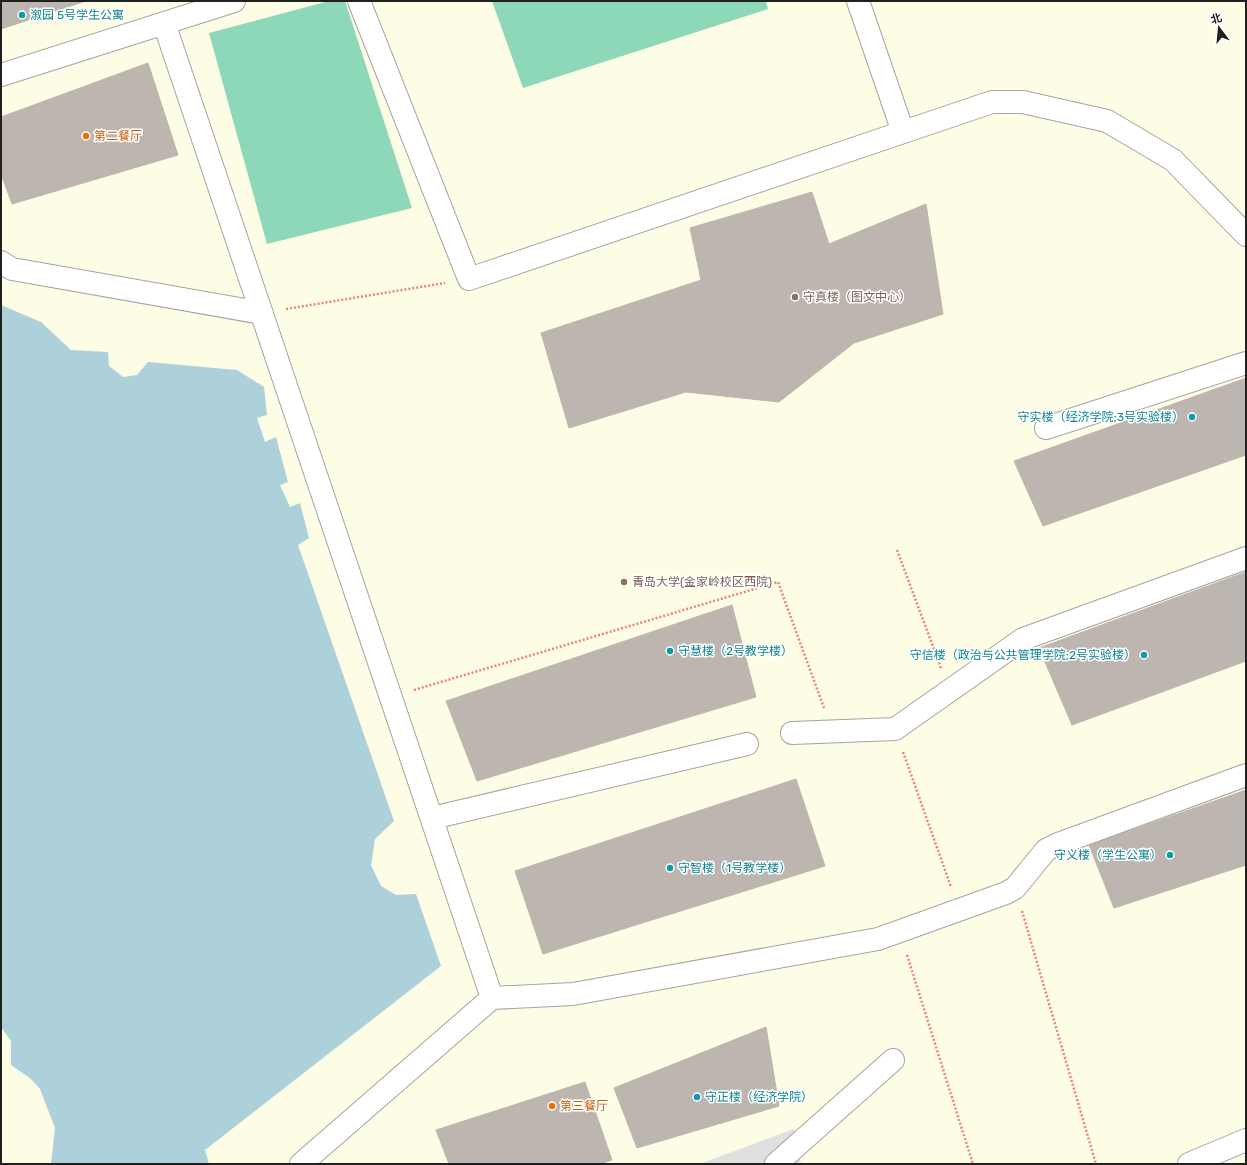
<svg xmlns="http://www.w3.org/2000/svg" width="1247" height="1165" font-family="Rubik,'Noto Sans SC',sans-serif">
	<rect width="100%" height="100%" fill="#f0ede7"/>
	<path fill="#fdfce4" d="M1 1H1246V1164H1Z"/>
	<path fill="#8cd8b8" d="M329 1H345L412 208 267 244 209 33Z
		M492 1H766L768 9 523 88Z"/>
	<path fill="#e0e0e0" d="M794 1129 801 1164H699Z"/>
	<path fill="#acd1da" d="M1 305 41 322 71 350 108 352 109 366 123 377 137 375 148 362 237 370 264 387 267 415 257 418 265 442 276 437 288 482 280 485 290 507 300 503 309 538 298 545 394 821 375 839 371 865 381 886 396 895 416 894 441 966 205 1150 209 1164H51L55 1128 40 1089 30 1078 11 1065V1041L1 1027Z"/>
	<path fill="#bdb6b0" stroke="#c0b4ab" d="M1 1H86L1 29Z
		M148 63 178 155 12 204 1 174V117Z
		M812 192 829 244 926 204 943 314 854 343 779 402 686 392 569 428 541 333 701 280 690 228Z
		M1246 378V455L1043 526 1014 461Z
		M1246 572V661L1072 725 1039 648Z
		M732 605 756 697 477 781 446 701Z
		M796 779 825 866 543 954 515 871Z
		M1246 790V865L1114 908 1089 845Z
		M766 1027 779 1106 637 1148 614 1088Z
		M585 1082 612 1160 600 1164H449L436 1130Z"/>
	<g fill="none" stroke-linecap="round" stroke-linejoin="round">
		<defs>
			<path id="minor" d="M359 1 469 279 992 102H1023L1107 121 1173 160 1246 235
				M858 1 903 132
				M164 23 492 998
				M1 75 234 1
				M1 262 12 269 262 313
				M1046 428 1246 363
				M792 733 895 729 1023 639 1246 558
				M432 818 747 744
				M301 1164 492 998 573 994 878 939 1006 893 1015 888 1046 850 1058 844 1246 775
				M776 1164 893 1060
				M1189 1164 1246 1140"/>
		</defs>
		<use href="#minor" stroke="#a4a4a4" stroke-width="24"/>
		<path stroke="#ef8279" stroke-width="2.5" stroke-dasharray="2 2" stroke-linecap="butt" d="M286 309 445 283
			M897 550 941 668
			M414 690 778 582 824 708
			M903 752 951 887
			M1022 911 1096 1164
			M907 955 973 1164"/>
		<use href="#minor" stroke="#fff" stroke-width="22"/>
	</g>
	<g fill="#0f9aa8" stroke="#fff" stroke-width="1.5">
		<circle cx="22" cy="15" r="4"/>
		<circle cx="1192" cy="417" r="4"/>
		<circle cx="670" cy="651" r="4"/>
		<circle cx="1144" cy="655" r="4"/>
		<circle cx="1170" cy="855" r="4"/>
		<circle cx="670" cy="868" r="4"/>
		<circle cx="697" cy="1097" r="4"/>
	</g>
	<g fill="#e8710a" stroke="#fff" stroke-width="1.5">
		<circle cx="86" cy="136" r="4"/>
		<circle cx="552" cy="1106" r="4"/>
	</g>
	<g fill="#8d6e63" stroke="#fff" stroke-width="1.5">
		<circle cx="795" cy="297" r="4"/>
		<circle cx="624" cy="582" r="4"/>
	</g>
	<g text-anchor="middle" stroke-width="3" stroke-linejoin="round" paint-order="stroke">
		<g font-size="12" fill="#0d838f" stroke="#fff" text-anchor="start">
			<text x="30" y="19">溆园 5号学生公寓</text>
			<text x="1184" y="421" text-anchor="end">守实楼（经济学院;3号实验楼）</text>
			<text x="678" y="655">守慧楼（2号教学楼）</text>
			<text x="1136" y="659" text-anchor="end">守信楼（政治与公共管理学院;2号实验楼）</text>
			<text x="1162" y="859" text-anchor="end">守义楼（学生公寓）</text>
			<text x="678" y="872">守智楼（1号教学楼）</text>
			<text x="705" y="1101">守正楼（经济学院）</text>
		</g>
		<g font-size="12" fill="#c56008" stroke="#fff" text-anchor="start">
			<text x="94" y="140">第二餐厅</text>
			<text x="560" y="1110">第三餐厅</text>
		</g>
		<g font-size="12" fill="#785e54" stroke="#fff" text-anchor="start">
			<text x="803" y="301">守真楼（图文中心）</text>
			<text x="632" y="586">青岛大学(金家岭校区西院)</text>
		</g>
	</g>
	<rect width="1247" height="1165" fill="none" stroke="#202020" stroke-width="4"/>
	<g transform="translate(1219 28) rotate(344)" stroke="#ffffff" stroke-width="3" paint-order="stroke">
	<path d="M0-3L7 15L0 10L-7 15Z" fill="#202020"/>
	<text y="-6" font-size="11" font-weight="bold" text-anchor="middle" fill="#202020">北</text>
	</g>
</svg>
